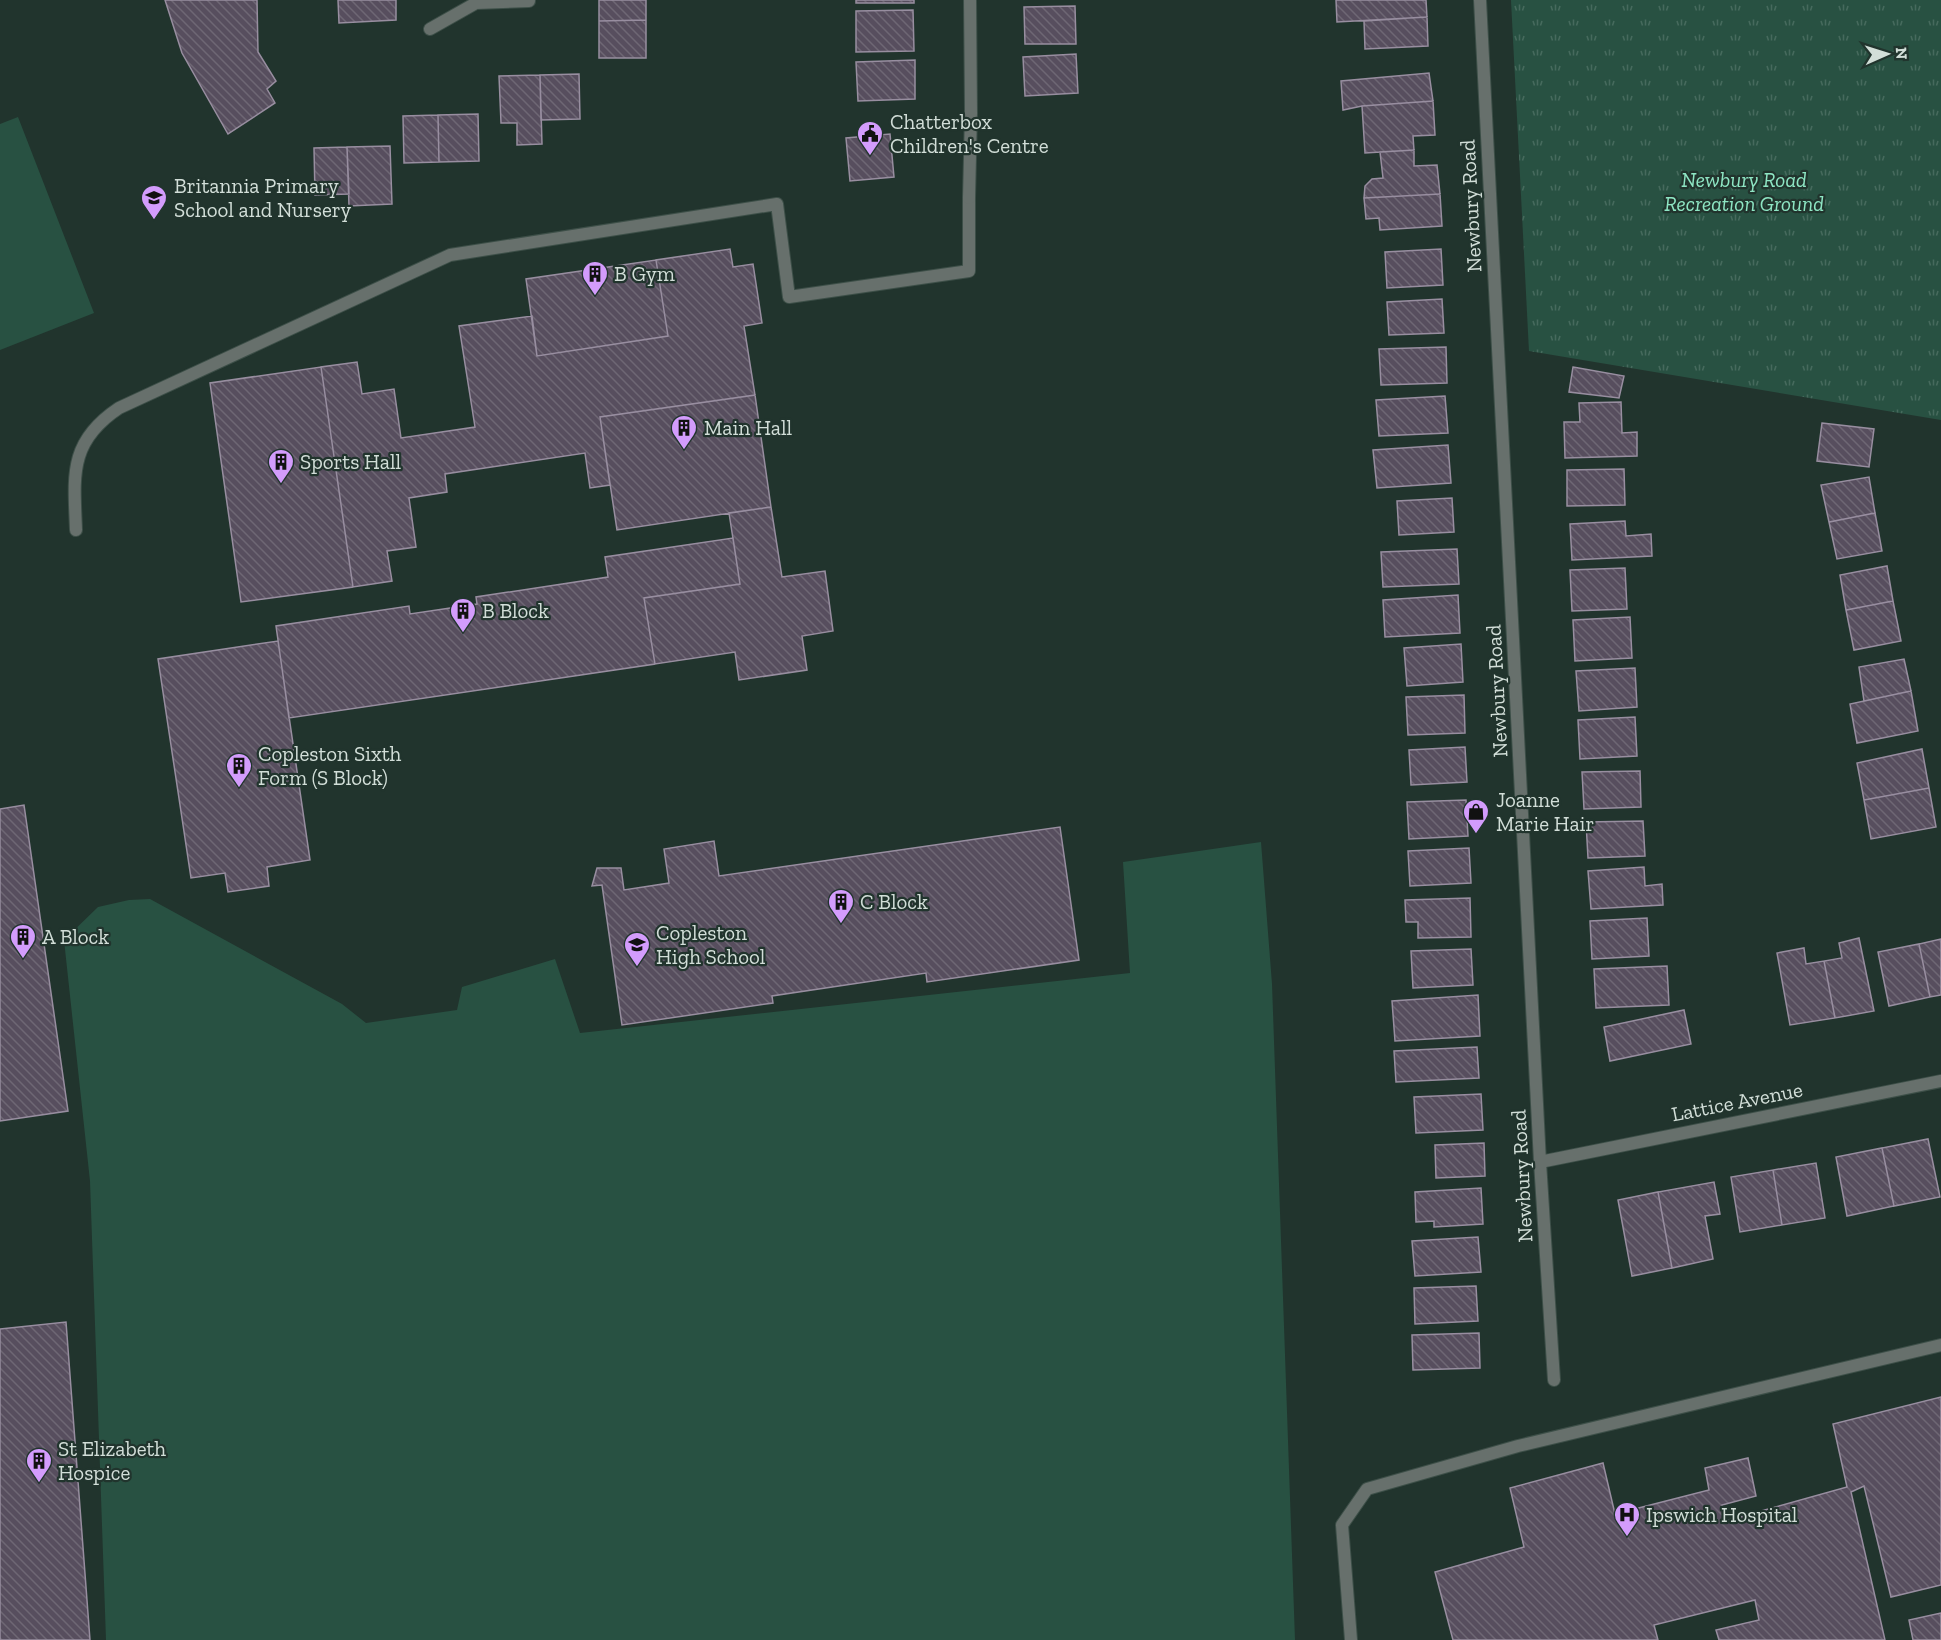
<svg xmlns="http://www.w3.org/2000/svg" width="1941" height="1640" font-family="'Zilla Slab',serif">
	<defs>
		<pattern id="park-tufts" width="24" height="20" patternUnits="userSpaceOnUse" patternTransform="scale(1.5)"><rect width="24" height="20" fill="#285142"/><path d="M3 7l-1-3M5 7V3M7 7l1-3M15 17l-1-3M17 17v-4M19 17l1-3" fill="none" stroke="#466a5d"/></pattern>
		<pattern id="building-back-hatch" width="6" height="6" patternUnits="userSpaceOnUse" patternTransform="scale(1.5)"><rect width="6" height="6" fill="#574e5e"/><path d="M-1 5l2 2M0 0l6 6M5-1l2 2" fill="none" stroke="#6e6774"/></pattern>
	</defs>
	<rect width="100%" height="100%" fill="#21342d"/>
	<path fill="#285142" d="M18 117 94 313 0 350V124Z
		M1261 842 1272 984 1295 1640H106L90 1181 64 940 98 907 129 900 150 899 342 1004 366 1023 457 1010 462 987 555 959 580 1033 1130 973 1123 862Z"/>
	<path fill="url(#park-tufts)" d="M1511 0H1941V420L1529 351Z"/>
	<path fill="url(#building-back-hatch)" stroke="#988ea0" stroke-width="1.5" d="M165 0H257L258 52 276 81 267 89 275 103 228 134 182 53Z
		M338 0H396V20L339 23Z
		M599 0H646V20L599 21Z
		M856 0H914V3H856Z
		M1336 0H1426L1427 17 1337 22Z
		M1075 6 1076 44H1025L1024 7Z
		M913 10 914 51 856 52V11Z
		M1427 17 1428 46 1365 49 1364 21Z
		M646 20V58H599V21Z
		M1076 54 1078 93 1025 96 1023 57Z
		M915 60V99L858 101 856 62Z
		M1429 73 1433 101 1362 106 1343 110 1341 81Z
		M579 74 580 119 541 120 540 75Z
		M540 75 542 144 517 145V123H501L499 76Z
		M1433 101 1435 135 1413 136 1414 150 1365 153 1362 106Z
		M478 114 479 161 439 162 438 115Z
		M438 115 439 162 404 163 403 116Z
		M890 134 894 177 850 181 846 138Z
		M390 146 392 204 349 206 347 147Z
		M347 147 349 194 315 195 314 148Z
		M1414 150V166L1437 165 1440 194 1364 198 1365 186 1372 179 1383 178 1380 152Z
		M1440 194 1442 226 1380 230 1379 218 1366 219 1364 198Z
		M730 249 733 267 753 264 762 323 744 326 755 395 600 417 610 485 590 488 585 453 445 474 447 492 409 498 416 547 387 551 392 581 353 587 321 367 357 362 362 394 394 389 401 438 475 427 459 326 532 316 537 356 668 336 656 260Z
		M1441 249 1443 285 1387 288 1385 252Z
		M656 260 668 336 537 356 526 279Z
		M1442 299 1444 333 1389 335 1387 302Z
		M1446 347 1447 383 1381 385 1379 349Z
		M321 367 353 587 241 602 210 383Z
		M1573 367 1624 376 1619 398 1569 392Z
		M755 395 771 507 617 530 600 417Z
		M1445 396 1448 433 1379 436 1376 400Z
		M1621 402 1622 433 1637 432V456L1565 458 1564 422H1580L1579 403Z
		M1822 423 1874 429 1869 467 1817 461Z
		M1448 445 1451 483 1377 488 1373 450Z
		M1624 469 1625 505 1567 506V470Z
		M1869 477 1875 513 1829 522 1821 485Z
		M1452 498 1454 532 1399 535 1397 501Z
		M771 507 782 577 825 571 833 631 802 636 807 670 739 680 735 652 655 664 644 598 740 584 729 513Z
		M1875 513 1882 551 1837 559 1829 522Z
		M1625 521 1626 536 1651 534 1652 556 1572 560 1570 524Z
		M733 538 740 584 644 598 655 664 289 718 276 626 409 606 410 614 477 604 476 597 608 577 605 557Z
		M1457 549 1459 584 1383 587 1381 552Z
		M1887 566 1893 601 1846 610 1840 575Z
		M1625 568 1627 609 1572 611 1570 570Z
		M1458 595 1460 633 1385 637 1383 600Z
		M1893 601 1901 641 1854 650 1846 610Z
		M1630 617 1632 658 1575 661 1573 620Z
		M278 641 310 860 267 867 269 886 228 892 225 873 191 878 158 659Z
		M1461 644 1463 682 1407 686 1404 648Z
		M1904 659 1911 691 1864 701 1859 667Z
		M1635 668 1637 707 1579 711 1576 671Z
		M1911 691 1918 731 1857 743 1850 704Z
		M1464 695 1465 733 1408 735 1406 697Z
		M1635 717 1637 756 1580 759 1578 720Z
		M1465 747 1467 782 1411 785 1409 750Z
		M1922 749 1929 788 1864 800 1857 763Z
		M1640 771 1641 807 1584 809 1582 772Z
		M1929 788 1936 827 1871 839 1864 800Z
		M1466 800 1468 836 1409 839 1407 802Z
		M24 805 68 1111 0 1121V809Z
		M1643 821 1645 856 1588 858 1586 822Z
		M1060 827 1079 960 927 982 926 973 772 996 773 1003 622 1025 602 885 592 886 597 868H621L624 890 669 883 664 849 714 841 719 876Z
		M1469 848 1471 883 1410 886 1408 851Z
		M1644 867 1645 886 1662 884 1663 905 1591 909 1588 871Z
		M1470 898 1471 937 1418 938V922H1406L1405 900Z
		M1647 918 1649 956 1592 959 1590 921Z
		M1859 938 1874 1011 1835 1018 1824 961 1842 958 1839 943Z
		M1941 939V995L1930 997 1919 944Z
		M1919 944 1930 997 1889 1006 1878 952Z
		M1804 948 1806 964 1824 961 1835 1018 1790 1025 1777 953Z
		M1471 949 1473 985 1413 988 1411 951Z
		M1667 966 1669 1005 1596 1008 1594 969Z
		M1478 995 1480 1036 1395 1041 1392 1001Z
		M1684 1010 1691 1044 1610 1061 1604 1027Z
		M1477 1047 1479 1078 1396 1082 1394 1051Z
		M1481 1094 1483 1130 1416 1133 1414 1097Z
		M1928 1139 1940 1197 1894 1206 1882 1148Z
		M1484 1143 1485 1176 1436 1178 1435 1145Z
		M1882 1148 1894 1206 1847 1216 1836 1157Z
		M1816 1163 1825 1218 1782 1225 1773 1170Z
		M1773 1170 1782 1225 1740 1232 1731 1177Z
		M1714 1182 1720 1214 1705 1216 1713 1259 1672 1268 1658 1192Z
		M1481 1188 1483 1224 1434 1227V1221L1416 1222 1415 1192Z
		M1658 1192 1672 1268 1632 1276 1618 1200Z
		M1478 1237 1481 1272 1415 1276 1412 1241Z
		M1476 1286 1478 1321 1415 1324 1414 1288Z
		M66 1322 90 1640H0V1329Z
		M1479 1333 1480 1368 1413 1370 1412 1335Z
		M1941 1397V1585L1891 1597 1864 1486 1851 1492 1885 1640H1719L1716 1630 1759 1620 1755 1600 1654 1625 1658 1640H1453L1435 1572 1524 1547 1510 1488 1603 1463 1615 1514 1709 1490 1705 1468 1748 1458 1756 1496 1722 1505 1725 1521 1847 1487 1833 1424Z
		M1941 1613V1640H1913L1909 1620Z"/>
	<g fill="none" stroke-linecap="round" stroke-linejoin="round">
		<defs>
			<path id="service" d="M76 530C74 476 68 442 119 408L450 255 777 204 789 297 969 271V198
				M1351 1640 1342 1525 1367 1489 1518 1446 1941 1345"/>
			<path id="minor" d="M1480 0 1540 1162 1554 1380
				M430 29 476 3 529 1
				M969 198 971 113 970 0
				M1540 1162 1941 1081"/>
		</defs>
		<use href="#service" stroke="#3d4f48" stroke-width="14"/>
		<use href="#minor" stroke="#3d4f48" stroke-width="14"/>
		<use href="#service" stroke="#67706c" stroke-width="12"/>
		<use href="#minor" stroke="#67706c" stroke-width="12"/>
	</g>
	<defs>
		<symbol id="civic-pin" viewBox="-11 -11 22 30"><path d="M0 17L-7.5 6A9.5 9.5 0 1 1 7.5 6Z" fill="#d39cfc" stroke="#21342d"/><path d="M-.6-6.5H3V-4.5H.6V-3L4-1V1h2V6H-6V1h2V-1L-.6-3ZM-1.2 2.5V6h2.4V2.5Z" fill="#111"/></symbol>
		<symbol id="school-pin" viewBox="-11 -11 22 30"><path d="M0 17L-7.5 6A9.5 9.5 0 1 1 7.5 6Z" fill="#d39cfc" stroke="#21342d"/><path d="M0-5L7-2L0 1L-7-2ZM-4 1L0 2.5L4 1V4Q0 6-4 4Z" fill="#111"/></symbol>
		<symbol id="building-pin" viewBox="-11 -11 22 30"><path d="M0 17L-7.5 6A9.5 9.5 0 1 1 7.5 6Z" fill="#d39cfc" stroke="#21342d"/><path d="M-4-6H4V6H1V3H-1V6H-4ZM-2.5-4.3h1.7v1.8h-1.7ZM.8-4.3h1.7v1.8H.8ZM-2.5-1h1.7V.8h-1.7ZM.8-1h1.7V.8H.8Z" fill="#111"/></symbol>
		<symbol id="shop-pin" viewBox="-11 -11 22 30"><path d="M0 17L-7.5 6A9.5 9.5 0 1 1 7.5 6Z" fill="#d39cfc" stroke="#21342d"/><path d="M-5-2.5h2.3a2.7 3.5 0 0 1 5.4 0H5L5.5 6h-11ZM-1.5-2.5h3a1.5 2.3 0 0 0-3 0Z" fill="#111"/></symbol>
		<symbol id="hospital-pin" viewBox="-11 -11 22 30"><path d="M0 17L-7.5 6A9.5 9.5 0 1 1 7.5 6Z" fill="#d39cfc" stroke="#21342d"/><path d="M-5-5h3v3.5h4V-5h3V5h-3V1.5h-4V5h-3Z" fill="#111"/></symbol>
	</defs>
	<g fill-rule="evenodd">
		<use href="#civic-pin" x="855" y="119" width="30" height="40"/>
		<use href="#school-pin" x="139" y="183" width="30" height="40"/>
		<use href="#building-pin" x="580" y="259" width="30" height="40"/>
		<use href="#building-pin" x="669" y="413" width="30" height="40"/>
		<use href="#building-pin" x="266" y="447" width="30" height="40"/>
		<use href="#building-pin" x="448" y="596" width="30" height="40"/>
		<use href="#building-pin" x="224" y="751" width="30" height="40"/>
		<use href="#shop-pin" x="1461" y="797" width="30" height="40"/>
		<use href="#building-pin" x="826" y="887" width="30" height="40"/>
		<use href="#building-pin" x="8" y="922" width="30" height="40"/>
		<use href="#school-pin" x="622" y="930" width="30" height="40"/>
		<use href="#building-pin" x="24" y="1446" width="30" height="40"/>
		<use href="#hospital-pin" x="1612" y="1500" width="30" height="40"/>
	</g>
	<g text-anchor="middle" stroke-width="4.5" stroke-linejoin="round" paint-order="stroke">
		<g font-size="21" fill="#d2ded8" stroke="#21342d" text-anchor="start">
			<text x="890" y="129">Chatterbox<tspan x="890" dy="24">Children's Centre</tspan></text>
			<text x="174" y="193">Britannia Primary<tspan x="174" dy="24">School and Nursery</tspan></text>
			<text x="614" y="281">B Gym</text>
			<text x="704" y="435">Main Hall</text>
			<text x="300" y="469">Sports Hall</text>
			<text x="482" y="618">B Block</text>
			<text x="258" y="761">Copleston Sixth<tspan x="258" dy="24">Form (S Block)</tspan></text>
			<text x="1496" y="807">Joanne<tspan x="1496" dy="24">Marie Hair</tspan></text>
			<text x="860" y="909">C Block</text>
			<text x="656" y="940">Copleston<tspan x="656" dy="24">High School</tspan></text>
			<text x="42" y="944">A Block</text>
			<text x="58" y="1456">St Elizabeth<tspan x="58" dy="24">Hospice</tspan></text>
			<text x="1646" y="1522">Ipswich Hospital</text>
		</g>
		<g font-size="21" font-style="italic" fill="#8ee6c4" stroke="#21342d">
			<text x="1744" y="187">Newbury Road<tspan x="1744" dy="24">Recreation Ground</tspan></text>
		</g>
		<g font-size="21" fill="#d2ded8" stroke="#21342d">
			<text transform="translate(1471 206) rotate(-93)" y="7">Newbury Road</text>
			<text transform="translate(1497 691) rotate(-93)" y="7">Newbury Road</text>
			<text transform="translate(1737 1102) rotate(-11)" y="7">Lattice Avenue</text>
			<text transform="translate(1522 1176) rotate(-93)" y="7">Newbury Road</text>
		</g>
	</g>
	<g transform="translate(1887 54) rotate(87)" stroke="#21342d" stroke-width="4.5" paint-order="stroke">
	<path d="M0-4.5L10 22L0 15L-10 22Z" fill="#d2ded8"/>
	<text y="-9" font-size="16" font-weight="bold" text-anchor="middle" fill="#d2ded8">N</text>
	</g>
</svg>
